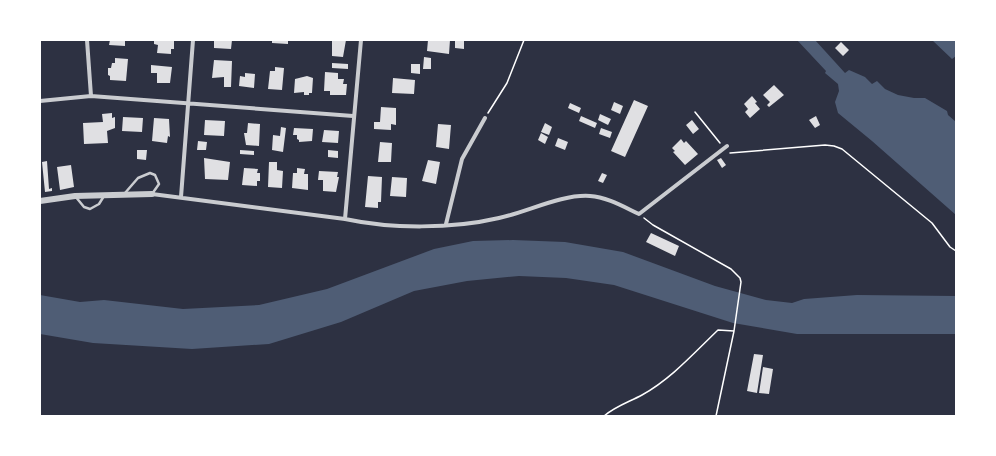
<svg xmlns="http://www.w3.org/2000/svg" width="996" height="456" font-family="Mulish,sans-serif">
	<rect width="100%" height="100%" fill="#2d3142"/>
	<path fill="#4f5d75" d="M797 40H815L845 73 849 70 865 77 872 84 877 81 885 89 898 95 914 98H925L947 111 948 115 956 122V215L872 141 838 113 835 102 839 91 838 84 825 73 826 71Z
		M932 40H956V56L952 59Z
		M513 240 565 242 623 252 715 286 766 300 792 303 804 299 857 295 956 296V334H797L733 323 614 285 566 278 519 276 467 281 414 291 341 322 269 344 192 349 93 343 40 334V295L80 302 104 300 183 309 259 305 327 289 434 249 473 241Z"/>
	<path fill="#e0e0e3" d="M110 40H125V46L109 45Z
		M154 40H174V49H171V54L157 53 158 45 154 44Z
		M214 40H232L231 49 214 48Z
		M272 40H288V44L272 43Z
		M332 40H346L343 57 332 56Z
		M428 40H450L449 54 427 51Z
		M455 41H464V49L455 48Z
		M841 42 849 50 843 56 835 48Z
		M424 57 431 58V69H423Z
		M115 58 128 59 126 81 110 80V76L108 75V68H111L112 63H115Z
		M214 60 232 61 231 87H224V77L212 78Z
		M332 63 348 64V69L332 68Z
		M411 64H420V74L411 73Z
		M151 65 172 67 170 83H157V73H151Z
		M275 67 284 68 282 90 268 89 270 71H275Z
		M325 72 338 73V79H344L343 84H347L346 95H330V91H324Z
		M245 73 255 74 254 88 239 86 240 76 245 77Z
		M307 76 313 78 312 93H309V95H304V92L294 93 295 79Z
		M393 78 415 80 414 94 392 93Z
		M774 85 784 95 769 107 767 105 770 102 763 95Z
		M752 96 757 102 755 103 760 109 750 118 745 112 748 109 744 104Z
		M634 100 648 106 625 157 611 151Z
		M614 102 623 106 620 114 611 110Z
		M570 103 581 108 579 113 568 108Z
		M381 107 396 108V125L391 124V130L374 129V122H380Z
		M112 113V118L115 117V128L107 131 108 143 84 144 83 123 103 122 102 114Z
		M600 114 611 119 608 125 598 120Z
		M581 116 597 123 595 128 579 121Z
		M816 116 820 125 815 128 809 120Z
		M123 117 143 118 142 132 122 131Z
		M154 118 169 119 170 137 168 136 167 143 152 141Z
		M205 120 225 121 224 136 204 135Z
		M692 120 699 129 693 134 686 125Z
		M248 123 260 124 259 146 246 145 244 133H247Z
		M545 123 552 127 549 135 541 132Z
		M438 124 451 125 449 149 436 147Z
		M281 127 286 128 283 152 272 150 273 135 280 136Z
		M294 128 313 129 312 141 299 142V140L297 139V135H293Z
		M601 128 612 132 610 138 599 134Z
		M324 130 339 131 338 143 322 142Z
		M541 133 548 137 545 144 538 140Z
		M558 138 568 142 565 150 555 146Z
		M681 139 684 143 686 141 698 154 685 165 673 152 675 151 672 148Z
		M198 141 207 142 206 150H197Z
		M380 142 392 143 391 162H378Z
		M137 150H147L146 160 137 159Z
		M240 150 254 151V155L240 154Z
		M328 150 338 151V158L328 157Z
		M204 158 230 162 228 180 205 179Z
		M721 158 726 165 722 168 717 160Z
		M428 160 440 162 436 184 422 181Z
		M47 161 49 189 52 188V191L45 192 42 162Z
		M269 162H277V170L283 171 282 188 268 187Z
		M71 165 74 187 60 190 57 167Z
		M244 168 258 169 257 173H260V181H257V186L242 185Z
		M297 168 305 169 304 174H308V190L292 188 293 173H297Z
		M319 171 338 172 337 177H339L336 192 323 191V180H318Z
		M602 173 607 175 603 183 598 181Z
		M368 176 382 177 381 202H378V208L365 207Z
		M392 177 407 178 406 197 390 196Z
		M651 233 679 246 675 256 646 242Z
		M754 354 763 355 757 393 747 391Z
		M763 367 773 369 769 394 759 393Z"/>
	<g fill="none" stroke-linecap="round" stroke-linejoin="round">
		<path stroke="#fff" stroke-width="1.5" d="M695 112 720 143
			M488 113 507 83 524 40
			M730 153 825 145 834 146 842 149 932 223 950 247 956 251
			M644 218 653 225 731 269 740 278 741 282 734 331 716 416
			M604 416C616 406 629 402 642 395 671 379 694 353 718 330L734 331"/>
		<path stroke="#caccd0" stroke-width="2.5" d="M125 193 138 178 150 173 155 175 159 184 152 194
			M75 196 84 207 90 209 99 204 104 196"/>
		<path stroke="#caccd0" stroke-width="4" d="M87 40 91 96
			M40 101 91 96 353 116
			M152 194 345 219C391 229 452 229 499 218 527 212 562 194 590 196 607 197 624 207 639 214L727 146
			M181 197 193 40
			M345 219 361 40
			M446 224 462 159 485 118"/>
		<path stroke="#caccd0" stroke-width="6" d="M40 201 75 196 152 194"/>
	</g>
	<rect width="996" height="456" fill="none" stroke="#ffffff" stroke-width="82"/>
</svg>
